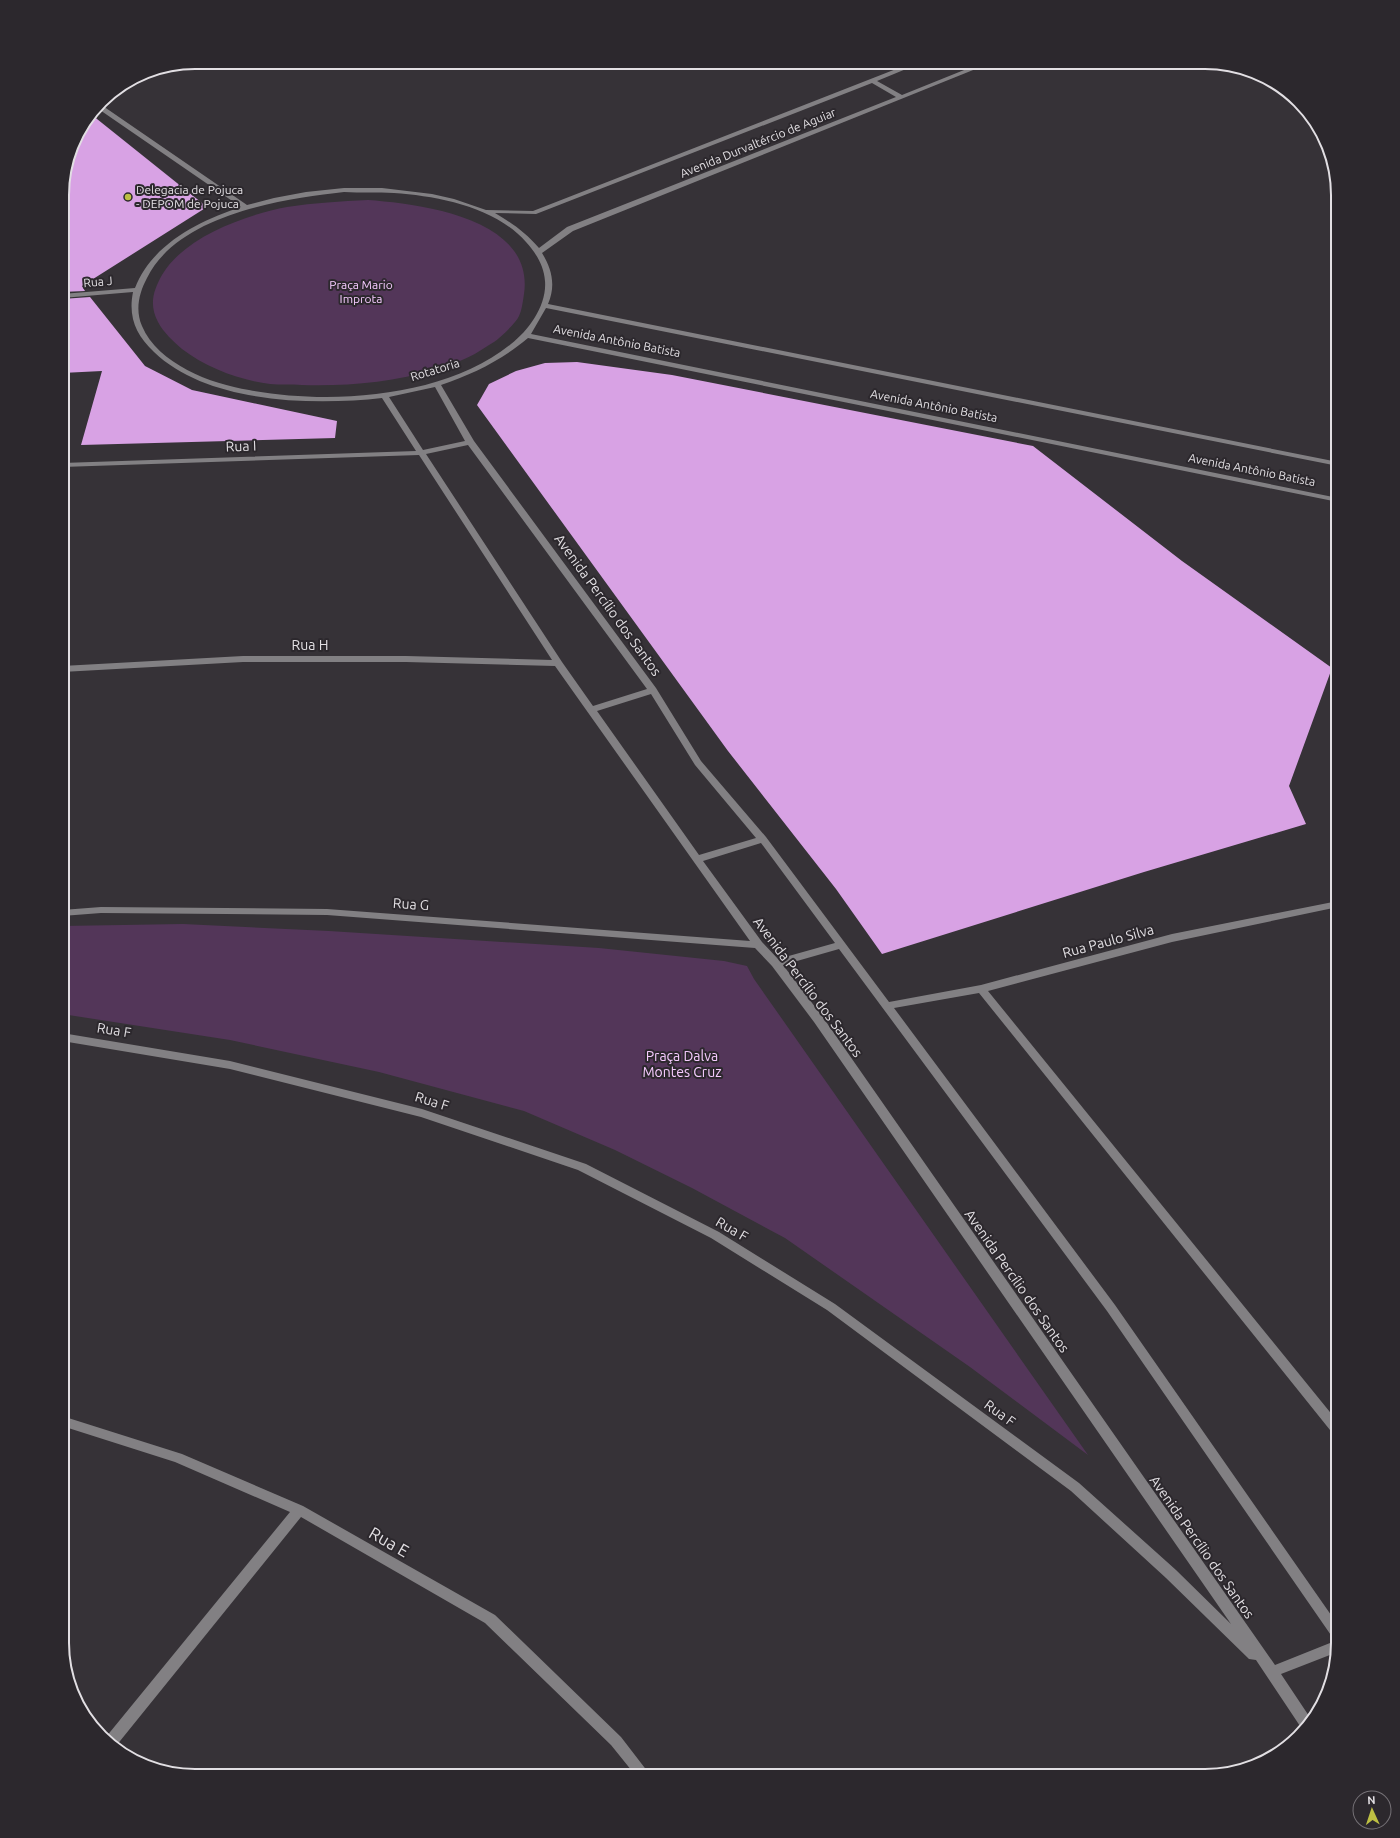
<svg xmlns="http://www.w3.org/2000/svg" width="1400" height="1838" font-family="Ubuntu,sans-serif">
	<rect width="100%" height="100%" fill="#363237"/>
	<path fill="#533659" d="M368 200C421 204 535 218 524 294 523 300 522 310 519 316 516 323 500 338 494 342 484 348 473 356 462 360 454 364 445 366 436 369 392 383 348 386 302 385 291 384 280 385 270 384 239 380 207 368 182 349 174 342 163 332 158 322 149 305 153 291 162 275 184 237 245 215 287 207 314 203 341 201 368 200Z
		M183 924 329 931 599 948 724 961 747 966 754 979 1088 1455 970 1367 785 1238 692 1188 615 1150 524 1111 379 1072 230 1040 62 1014V926Z"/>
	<path fill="#d8a2e4" d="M92 115 207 207 82 286 85 291 62 292V186L76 136Z
		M90 297 145 366 192 390 337 421 335 438 81 445 102 371 62 373V299Z
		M577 362 672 375 1033 446 1182 561 1332 668 1289 786 1306 824 1144 872 882 954 836 889 728 751 477 405 489 384 516 371 545 363Z"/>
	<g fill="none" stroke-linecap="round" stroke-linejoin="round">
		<path fill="#828083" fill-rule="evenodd" d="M914 62H923L877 81 902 95 984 62H993L573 231 542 253C552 269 556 286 548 304L1338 462V466L546 308 531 334 1338 498V502L528 338C502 360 473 374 441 385L474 441 656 688 701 761 766 837 889 1002 981 985 1172 934 1338 901V907L1172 942 988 991 1338 1422V1436L1334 1435 979 993 894 1008 1115 1305 1338 1625V1643L1335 1653 1281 1674 1311 1719 1302 1729 1256 1660 1249 1659 1166 1578 1071 1491 827 1310 711 1238 578 1170 421 1117 230 1069 62 1041V1033L230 1061 422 1109 586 1164 719 1232 835 1304 1079 1483 1176 1570 1231 1624 814 1022 772 966 755 948 327 915 101 913 62 916V910L101 907 327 909 750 941 555 666 406 662H243L62 672V666L243 656H406L552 660 419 455 62 467V463L416 451 382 398C311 406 207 403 154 352 136 335 128 317 133 292L62 298V294L135 288C152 244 199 221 241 207L97 108 100 104 247 205 274 198 306 192 344 188H382L432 194 454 199 486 210 533 211ZM872 83 896 97 567 227 539 248C526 233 512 223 495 213L536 214ZM344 192C361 193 377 192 394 193 438 196 495 207 526 242 536 253 544 266 545 281 547 305 529 330 511 344 445 398 329 405 249 390 211 384 158 364 142 326 135 310 139 293 147 278 178 215 281 199 344 192ZM435 387 465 441 423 450 389 397ZM468 445 647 689 593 706 562 662 426 454ZM651 694 695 765 756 838 699 855 597 711ZM761 843 835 943 778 959 762 942 703 861ZM839 949 1107 1311 1335 1641 1275 1665 822 1016 783 965Z
			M62 1416 182 1454 303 1506 495 1615 621 1737 651 1776H636L611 1745 485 1623 301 1517 116 1746 106 1737 290 1512 175 1462 62 1426Z"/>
	</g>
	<circle fill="#bdbf43" stroke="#2c282d" stroke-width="1.5" cx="128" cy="197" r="4"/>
	<g text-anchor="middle" stroke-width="4" stroke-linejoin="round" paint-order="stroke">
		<g font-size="12" fill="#e2dfe3" stroke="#2c282d">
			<text transform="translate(758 143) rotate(-22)" y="4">Avenida Durvaltércio de Aguiar</text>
			<text transform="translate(98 282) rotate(-5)" y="4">Rua J</text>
			<text transform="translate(617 341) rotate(11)" y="4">Avenida Antônio Batista</text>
			<text transform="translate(435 370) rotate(-17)" y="4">Rotatoria</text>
			<text transform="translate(934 406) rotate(11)" y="4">Avenida Antônio Batista</text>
			<text transform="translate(1252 470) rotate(11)" y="4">Avenida Antônio Batista</text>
		</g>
		<g font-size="12" fill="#e2dfe3" stroke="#2c282d" text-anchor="start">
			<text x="136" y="194">Delegacia de Pojuca<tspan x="136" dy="14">- DEPOM de Pojuca</tspan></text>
		</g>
		<g font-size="12" fill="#f6cbff" stroke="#2c282d">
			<text x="361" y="289">Praça Mario<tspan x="361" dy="14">Improta</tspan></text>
		</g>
		<g font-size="14" fill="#e2dfe3" stroke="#2c282d">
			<text transform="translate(241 446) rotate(-2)" y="5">Rua I</text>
			<text transform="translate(608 605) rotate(54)" y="5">Avenida Percílio dos Santos</text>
			<text x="310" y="650">Rua H</text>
			<text transform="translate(411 904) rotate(4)" y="5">Rua G</text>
			<text transform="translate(1108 941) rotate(-15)" y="5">Rua Paulo Silva</text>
			<text transform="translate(808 987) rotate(53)" y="5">Avenida Percílio dos Santos</text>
			<text transform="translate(114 1030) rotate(9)" y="5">Rua F</text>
			<text transform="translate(432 1101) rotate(17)" y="5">Rua F</text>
			<text transform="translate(732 1229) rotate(30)" y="5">Rua F</text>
			<text transform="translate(1017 1281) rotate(55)" y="5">Avenida Percílio dos Santos</text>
			<text transform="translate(1000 1413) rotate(36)" y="5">Rua F</text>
			<text transform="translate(1202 1547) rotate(55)" y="5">Avenida Percílio dos Santos</text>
		</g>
		<g font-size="14" fill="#f6cbff" stroke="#2c282d">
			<text x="682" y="1061">Praça Dalva<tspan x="682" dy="16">Montes Cruz</tspan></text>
		</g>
		<g font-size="17" fill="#e2dfe3" stroke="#2c282d">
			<text transform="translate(389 1542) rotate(30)" y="6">Rua E</text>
		</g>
	</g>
	<path d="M0 0H1400V1838H0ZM195 69H1205A126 126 0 0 1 1331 195V1643A126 126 0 0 1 1205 1769H195A126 126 0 0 1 69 1643V195A126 126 0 0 1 195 69Z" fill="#2c282d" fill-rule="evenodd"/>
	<path fill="none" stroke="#e2dfe3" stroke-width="2" d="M195 69H1205A126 126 0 0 1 1331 195V1643A126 126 0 0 1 1205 1769H195A126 126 0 0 1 69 1643V195A126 126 0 0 1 195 69Z"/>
	<g transform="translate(1372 1810) rotate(357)"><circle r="19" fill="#2c282d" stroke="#757176"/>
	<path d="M0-3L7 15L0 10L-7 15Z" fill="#bdbf43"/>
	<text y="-6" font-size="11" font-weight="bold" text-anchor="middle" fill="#e2dfe3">N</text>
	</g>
</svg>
